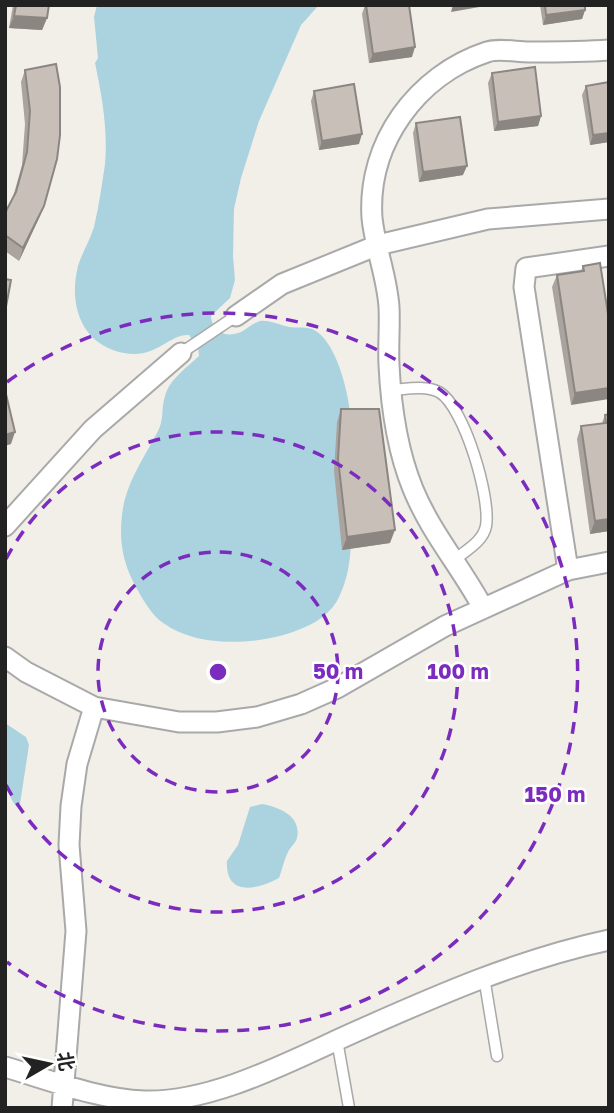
<svg xmlns="http://www.w3.org/2000/svg" width="614" height="1113" font-family="'Golos Text','Noto Sans SC',sans-serif">
	<rect width="100%" height="100%" fill="#f2efe9"/>
	<path fill="#aad3df" d="M97 5H319L301 25 259 121 241 178 234 209 233 256 235 280 230 298 211 316C212 333 227 338 241 332 247 329 253 323 260 321 269 320 277 324 285 326 293 329 304 326 312 329 335 338 348 390 350 413 352 435 350 459 350 481 350 521 357 565 337 601 327 618 308 627 290 633 251 646 187 648 155 616 148 608 142 598 137 589 122 563 118 538 123 508 128 480 145 456 158 431 164 420 161 408 165 396 169 380 187 367 199 356L198 347 189 335C168 334 157 359 124 353 82 345 68 306 78 266 82 253 90 240 94 227 99 206 102 184 105 164 108 130 102 96 95 63L98 58 94 17Z
		M5 723 26 737 29 745 20 804 17 807C0 789 5 748 5 723Z
		M262 804C279 807 302 816 297 838 296 843 290 847 288 852 284 860 282 870 279 878 257 890 225 897 227 861L238 845 250 807Z"/>
	<g fill="none" stroke-linecap="round" stroke-linejoin="round">
		<defs>
			<path id="service" d="M181 353 236 316
				M391 390C406 389 425 385 439 392 464 406 491 498 486 526 483 542 465 551 453 561
				M484 977 497 1056
				M337 1040 349 1108"/>
			<path id="minor" d="M236 316 282 284 378 245 488 219 609 209
				M5 526 93 429 181 353
				M568 570 524 287 526 268 609 256
				M483 608C461 567 431 533 413 489 397 450 391 407 389 365 388 345 390 326 389 307 387 276 375 248 372 218 367 143 417 75 487 52 499 48 516 52 529 52 556 52 582 52 609 50
				M5 657 26 672 94 707 179 722H217L257 717 301 704 337 688 445 626 568 570 609 562
				M5 1067C50 1080 97 1099 144 1101 214 1103 292 1060 355 1032 438 995 520 959 609 940
				M62 1108 76 931 69 845 71 806 77 764 94 707"/>
		</defs>
		<use href="#service" stroke="#a9a9a9" stroke-width="13"/>
		<use href="#minor" stroke="#a9a9a9" stroke-width="23"/>
		<use href="#service" stroke="#fff" stroke-width="10"/>
		<use href="#minor" stroke="#fff" stroke-width="19"/>
	</g>
	<path fill="#aba49e" d="M13 5H49L47 18 42 30 9 28Z
		M365 5 412 57 369 63 362 14Z
		M540 5H585V10L582 19 543 25Z
		M56 64 39 218 19 261 5 251V213L13 197 22 165 25 124 21 82 25 70Z
		M492 73 541 116 538 126 494 131 488 83Z
		M609 82V142L590 145 582 95 586 86Z
		M314 91 359 144 319 150 311 101Z
		M416 123 463 175 419 182 413 133Z
		M583 266 609 320 571 405 552 287 557 275 581 271Z
		M341 409 390 543 342 550 334 471 337 422Z
		M609 414V531L590 534 577 439 581 426 602 423 605 415Z"/>
	<path fill="#8b8681" d="M453 5H491L451 12Z
		M585 10 582 19 543 25 546 15Z
		M14 16 47 18 42 30 9 28Z
		M415 47 412 57 369 63 373 54Z
		M541 116 538 126 494 131 498 122Z
		M609 133V142L590 145 593 135Z
		M362 134 359 144 319 150 322 141Z
		M467 166 463 175 419 182 423 172Z
		M44 206 39 218 19 261 23 248Z
		M609 388V399L571 405 575 393Z
		M15 432 11 444 5 446V435Z
		M609 519V531L590 534 595 521Z
		M395 530 390 543 342 550 347 537Z"/>
	<path fill="#c7bfb8" stroke="#8b8681" stroke-width="2" d="M16 5H49L47 18 14 16Z
		M366 5H409L415 47 373 54Z
		M545 5H585V10L546 15Z
		M56 64 60 87V135L57 159 44 206 23 248 5 235V213L16 192 27 152 30 111 25 70Z
		M535 67 541 116 498 122 492 73Z
		M609 82V133L593 135 586 86Z
		M354 84 362 134 322 141 314 91Z
		M460 117 467 166 423 172 416 123Z
		M600 263 609 320V388L575 393 557 275 584 271 583 266Z
		M5 279 11 280 5 312Z
		M5 390 15 432 5 435Z
		M341 409H379L395 530 347 537 338 459Z
		M609 414V519L595 521 581 426 606 423 605 415Z"/>
	<g fill="none" stroke="#7b2cbf" stroke-width="3.5" stroke-dasharray="12 9">
		<circle cx="218" cy="672" r="120"/>
		<path d="M6 559A240 240 0 1 1 6 785"/>
		<path d="M7 382A359 359 0 1 1 7 962"/>
	</g>
	<circle cx="218" cy="672" r="10" fill="#7b2cbf" stroke="#fff" stroke-width="3.5"/>
	<g font-size="21" text-anchor="middle" font-weight="bold" fill="#7b2cbf" stroke="#fff" stroke-width="5" stroke-linejoin="round" paint-order="stroke">
		<text x="338" y="679">50 m</text>
		<text x="458" y="679">100 m</text>
		<text x="555" y="802">150 m</text>
	</g>
	<rect width="614" height="1113" fill="none" stroke="#222222" stroke-width="14"/>
	<g transform="translate(49 1064) rotate(81)" stroke="#ffffff" stroke-width="5" paint-order="stroke">
	<path d="M0-5L12 26L0 18L-12 26Z" fill="#222222"/>
	<text y="-10" font-size="19" font-weight="bold" text-anchor="middle" fill="#222222">北</text>
	</g>
</svg>
